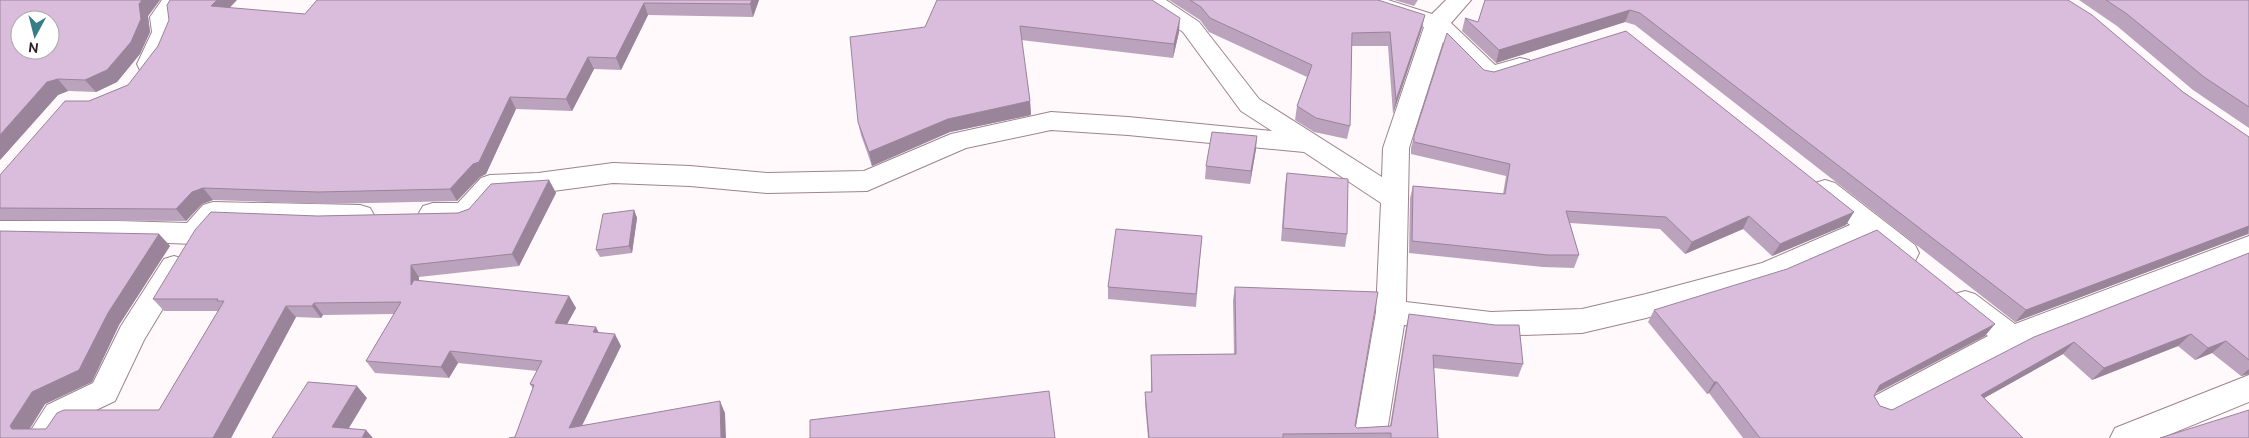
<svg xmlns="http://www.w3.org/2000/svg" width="2249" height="438" font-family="Ubuntu,sans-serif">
	<rect width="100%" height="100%" fill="#fff9fb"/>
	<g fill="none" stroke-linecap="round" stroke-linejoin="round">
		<defs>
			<path id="minor" d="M162 0H186L174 17C177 38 169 53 158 70L149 72 140 70 137 64 152 32 150 17Z
				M1138 0H1166L1199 22 1259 99 1382 177 1383 148 1424 27 1355 5 1351 0H1388L1432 14 1446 0H1471L1451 23 1495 65 1520 58 1529 60 1532 66 1529 72 1491 83 1482 81 1443 42 1409 148 1406 302 1491 312 1582 309 1646 294 1762 263 1850 225 1815 197 1812 190 1815 183 1825 180 1835 183 1915 245 1919 253 1915 261C1896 267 1884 251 1869 240L1779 280 1646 318 1582 333 1491 336 1404 325 1386 438H1354L1376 312 1381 203 1304 152 1128 135 1051 130 966 148 867 191 767 193 690 186 613 183 538 193 497 194C491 202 482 216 474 220 461 227 436 224 423 220L419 213 423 206 433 203H458L481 178 490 175 538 173 613 163 690 166 767 173 864 171 951 134 1051 112 1128 117 1272 131 1241 111 1183 32 1142 5Z
				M213 202 360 205 370 208 374 215 370 222 360 225 220 222 204 241 194 244 118 241H0V221H118L187 223 203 205Z
				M2249 236V258L2022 347 1893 416 1882 420 1871 416 1866 407 1871 398 1988 336 1955 310 1950 302 1955 294 1965 291 1975 294 2015 324Z
				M174 256 184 259 188 267 144 340 115 401 69 423 60 438H26L47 405 93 383 121 326 164 259Z
				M2249 375V402L2161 438H2110L2115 428Z"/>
		</defs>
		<use href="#minor" stroke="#9e838d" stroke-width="2"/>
		<use href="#minor" fill="#fff" fill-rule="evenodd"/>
	</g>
	<path fill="#bba3bd" d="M0 0H160L148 16 150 32 140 54 117 82 96 92 68 91 58 95 0 160Z
		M317 0H759L753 17 648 15 621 70 594 69 572 111 516 109 486 174 480 177 457 201 327 204 213 200 202 204 186 221 0 220V175L89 101 128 85 230 8 305 14Z
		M937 0 1179 32 1173 58 1021 40 1030 101 1031 115 950 132 872 166 861 135 858 122 925 27Z
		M1169 0H1378L1422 28 1393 114 1388 46H1352L1350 126 1347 139 1314 132 1295 120 1297 106 1307 77 1209 32 1200 20Z
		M1394 0H1418L1414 6Z
		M1485 0H2068L2183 92 2249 137V235L2248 234 2015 322 1635 25 1625 22 1496 63 1462 31 1465 18 1478 22Z
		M2079 0H2249V128L2193 90 2117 26Z
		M1484 70 1846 225 1772 256 1743 229 1685 254 1660 229 1570 223 1579 255 1574 268 1543 267 1409 253 1410 198 1413 186 1503 194 1506 176 1411 154V148L1414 136Z
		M1256 149 1250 184 1205 179 1206 166Z
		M1287 173 1347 234 1345 247 1281 241 1285 186Z
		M549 180 556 193 519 266 419 277V281L569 296 576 308 567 324 598 332 621 346 582 425 725 413 515 437 533 389 530 384 537 371 458 363 449 378 375 373 366 361 394 314 323 315 321 318 296 317 231 438H0L159 234 170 246 119 325 92 382 45 404 30 429H46L159 410 218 311H164L153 299 318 216 458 213Z
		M634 210 637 218 632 253 600 257 596 250Z
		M1202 236 1196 307 1108 299V287Z
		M2249 253V374L2241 376 2212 353 2195 360 2178 346 2092 380 2063 354 1984 398 2023 438H1743L1709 393 1707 394 1648 322 1654 310 1985 336 1875 394 1874 396 1880 406 1892 410Z
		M1235 287 1357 428 1390 426 1406 327 1409 314 1523 364 1518 377 1434 368 1438 438H1148L1145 404V392H1151V355L1234 354 1233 300Z"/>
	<path fill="#99849a" d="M142 0H160L148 16 150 32 140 54 117 82 96 92 85 80Z
		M217 0H237L219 19 211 6Z
		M752 0H759L753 17 750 4Z
		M644 3 648 15 621 70 616 58Z
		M1630 10 1625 22 1496 63 1499 50Z
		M1425 15 1422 28 1393 114 1396 100Z
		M1180 18 1179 32 1173 58 1174 44Z
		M588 57 594 69 572 111 566 99Z
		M58 79 68 91 58 95 0 160V135L47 82Z
		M510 97 516 109 486 174 480 177 457 201 450 189Z
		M1030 101 1031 115 950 132 872 166 869 152 948 119Z
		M1257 136 1256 149 1250 184 1251 171Z
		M549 180 556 193 519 266 512 254Z
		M203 188 213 200 202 204 186 221 176 209 192 192Z
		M634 210 637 218 632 253 629 246Z
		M1854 212 1846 225 1772 256 1780 244Z
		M1749 216 1743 229 1685 254 1692 242Z
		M2249 226 2248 234 2015 322 2026 310Z
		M159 234 170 246 119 325 92 382 45 404 24 437 12 429 10 426 32 392 108 313Z
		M411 265 419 277V297L411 285Z
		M569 296 576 308 561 335 555 323Z
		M314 303 323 315 321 318 312 306Z
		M286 306 296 317 231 438H213Z
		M1995 324 1985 336 1870 396 1880 385Z
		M596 327 602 339 593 332Z
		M615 334 621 346 576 438 569 428Z
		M2191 334 2178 346 2092 380 2104 368Z
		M2226 341 2212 353 2195 360 2208 348Z
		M2074 342 2063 354 1970 406 1981 395Z
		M450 351 458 363 449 378 441 367Z
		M2249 369V374L2241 376Z
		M1714 382H1717L1709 393 1707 394Z
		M357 386 367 398 343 438 332 427Z
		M720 401 725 413 726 438H721Z
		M366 430 373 438H362Z"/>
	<path fill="#dabddc" stroke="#99849a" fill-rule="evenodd" d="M0 0H142L139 4 141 19 131 42 107 70 85 80 58 79 47 82 0 135ZM20 20H50V50H20Z
		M170 0H217L211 6 305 14 317 0H752L750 4 644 3 616 58 588 57 566 99 510 97 479 162 473 164 450 189 318 192 203 188 192 192 176 209 0 208V175L65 101H89L128 85 158 46 169 20 167 5Z
		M937 0H1152L1180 18 1174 44 1020 26 1030 101 948 119 869 152 858 122 850 37 925 27Z
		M1190 0H1378L1425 15 1396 100 1390 32 1352 33 1350 126 1316 118 1297 106 1312 65 1210 18 1201 7Z
		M1485 0H2068L2092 15 2183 92 2249 137V226L2026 310 1640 13 1630 10 1499 50 1465 18 1478 22Z
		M2106 0H2249V107L2204 77 2127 14Z
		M1626 31 1854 212 1780 244 1749 216 1692 242 1666 217 1566 211 1579 255H1548L1412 241 1413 186 1505 194 1510 164 1414 142V136L1447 33 1484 70 1494 72Z
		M1212 132 1257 136 1251 171 1206 166Z
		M1287 173 1348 179 1347 234 1283 228Z
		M549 180 512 254 411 265V285L414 280 569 296 555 323 596 327 593 332 615 334 569 428 720 401 721 438H509L515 437 534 385 530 384 542 361 450 351 441 367 366 361 401 302 314 303 312 306H286L213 438H0V231L159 234 108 313 79 370 32 392 10 426 12 429H46L57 413 64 410H159L224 301H217L218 299H153L195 230 211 212 318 216 458 213 469 209 491 184Z
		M634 210 629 246 596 250 603 214Z
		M1116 229 1202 236 1196 294 1108 287Z
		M1877 230 1995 324 1880 385 1874 396 1880 406 1892 410 2034 337 2249 253V360L2226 341 2208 348 2191 334 2104 368 2074 342 1981 395 2023 438H1760L1717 382H1714L1654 310 1787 269Z
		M1235 287 1378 292 1355 426 1357 428 1391 426 1409 314 1495 325H1519L1523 364 1433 355 1438 438H1391V433L1283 434V438H1149L1145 392H1152L1151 355 1236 354Z
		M308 382 357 386 332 427 366 430 362 438H272Z
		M1049 391 1055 438H810V420Z
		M2249 410V438H2160Z"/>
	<g transform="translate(35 35) rotate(187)"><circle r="24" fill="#ffffff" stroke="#aba7a9"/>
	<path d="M0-4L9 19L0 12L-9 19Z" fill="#357d87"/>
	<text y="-8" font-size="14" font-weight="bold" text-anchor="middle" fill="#2d2327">N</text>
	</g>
</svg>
